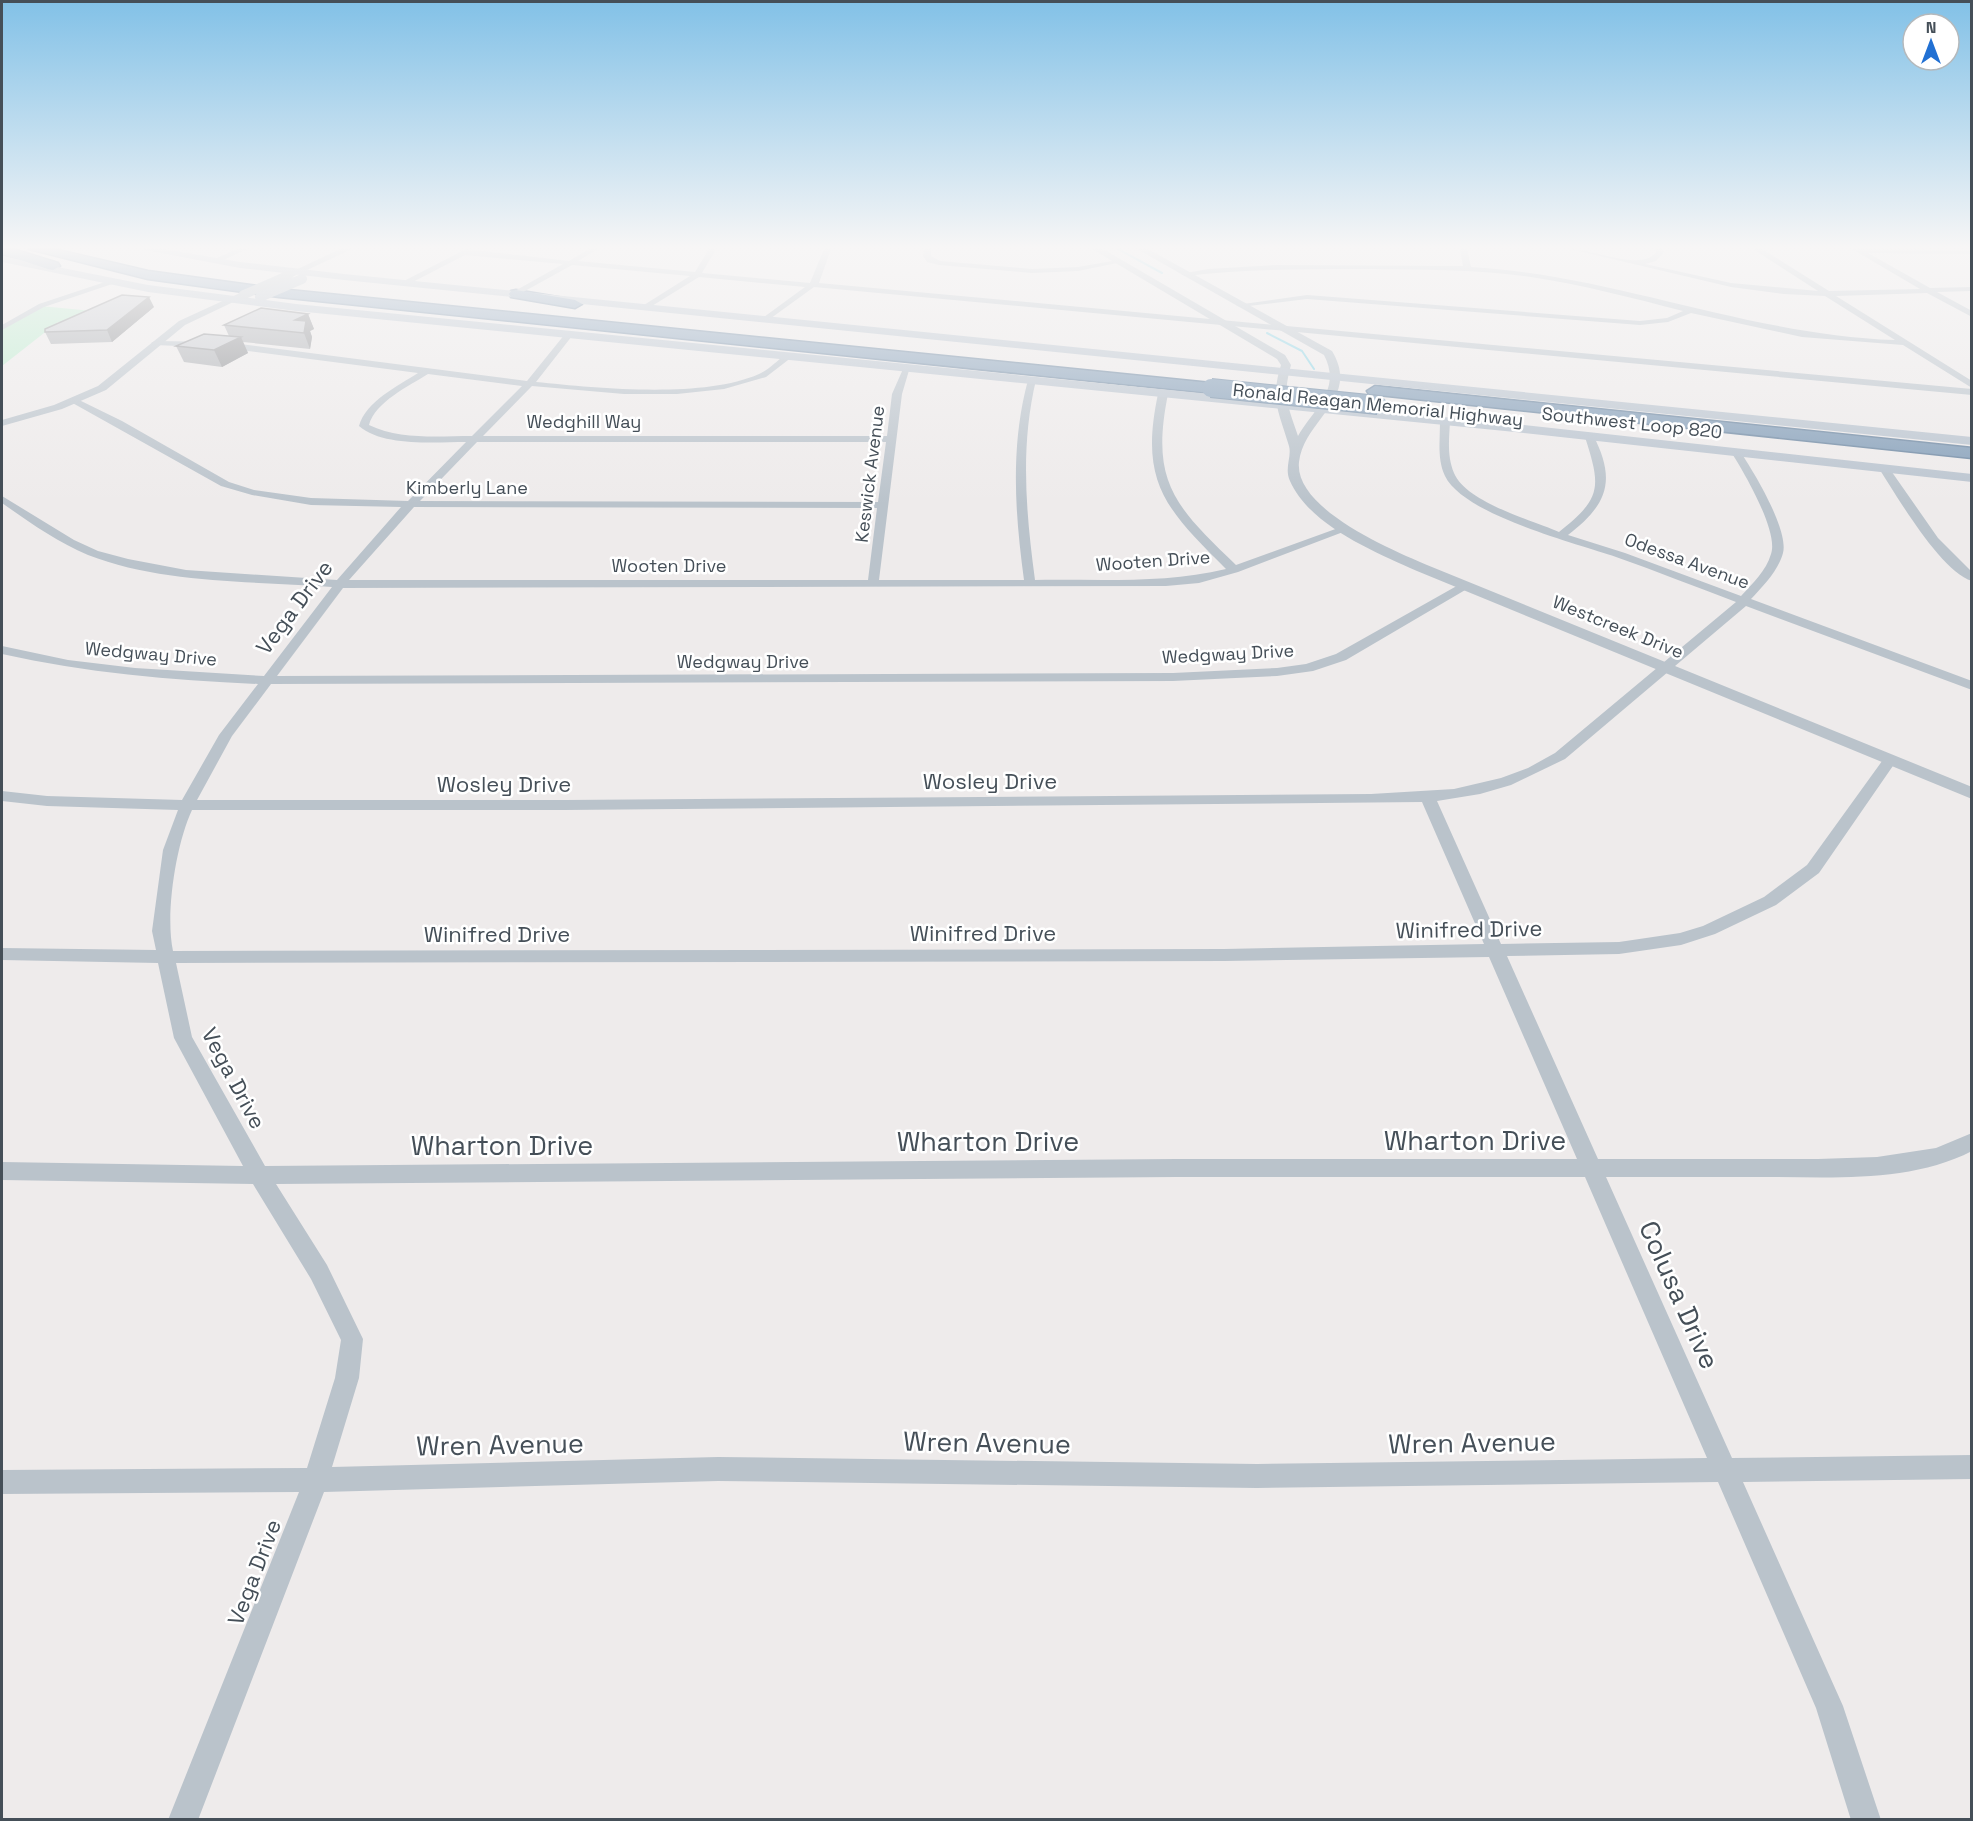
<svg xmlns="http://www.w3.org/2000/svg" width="1973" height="1821" font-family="'Space Grotesk',sans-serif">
	<rect width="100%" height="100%" fill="#eeebeb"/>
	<path fill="#baebcd" d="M40 306 93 311 69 323 58 322 2 366V328Z"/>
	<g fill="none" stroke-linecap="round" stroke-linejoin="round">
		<path stroke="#89d4e6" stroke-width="2" d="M1118 249 1162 273
			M1267 333 1302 351 1314 369"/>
		<defs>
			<path id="motorway" d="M2 249H13L58 263 60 266 53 270 48 269 2 254Z
				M29 249H54L148 271 279 289 1211 383 1219 388 1211 393 279 297 148 279Z
				M516 290 575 300 582 304 575 308 511 297 509 294 511 291Z
				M1375 386 1972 448V458L1369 394 1367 391Z"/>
		</defs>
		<use href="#motorway" stroke="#708aa4" stroke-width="3"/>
		<path fill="#bac3cb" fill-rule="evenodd" d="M237 249H247L217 263 210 261Z
			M466 249 569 261 589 249H598L578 261 695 272 709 249H716L702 273 810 283 824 249H831L819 283 1972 389V395L814 287 767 321H764V317L805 287 699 277 647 309 643 307 644 305 690 276 572 265 516 296H513V292L563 264 465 255 407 285 400 283Z
			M924 249H931V256L940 261 1032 269 1078 267 1118 260 1122 262 1078 271 1032 273 939 265 927 262 923 256Z
			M1460 249H1467L1471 267C1615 275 1748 335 1895 340L1825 296 1784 294 1731 287 1570 249C1593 249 1642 272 1656 252L1655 249H1662L1664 252 1656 261 1645 264 1731 283 1818 291 1753 249H1762L1829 291 1920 289 1852 249 1972 250V254L1868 253 1930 288 1972 287V291L1937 292 1972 311V317L1927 293 1836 296 1972 381V388L1903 345 1802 337 1691 313 1668 322 1640 325 1307 299 1240 307 1236 305 1307 295 1640 321 1667 318 1683 311C1633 298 1583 285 1531 277 1477 269 1422 270 1367 269 1306 269 1246 269 1185 276L1181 274 1208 269 1276 265 1463 266Z
			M111 280 118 282 44 307 2 330V325L39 304Z
			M565 334 572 336 536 382C596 388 703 399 759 374 768 370 777 361 785 355L792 357 766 377 724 389 677 394H624L532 386 483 436H887L892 394 903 369 910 367 902 394 879 580H1024C1015 513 1010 447 1028 380L1032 377 1036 380C1020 447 1026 513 1035 580 1099 579 1164 584 1226 569 1166 509 1139 483 1158 394L1163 391 1168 394C1150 483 1175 506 1236 565L1341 527H1349L1351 529 1238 572 1199 583 1166 586 343 588 277 676 1173 673 1277 668 1306 664 1336 654 1462 583H1470L1472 586 1346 660 1313 671 1277 676 1173 681 271 684 232 736 197 800H565L1371 794 1454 789 1501 778 1528 768 1555 753 1736 602C1696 587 1656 571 1616 557 1575 543 1464 515 1445 476 1437 459 1440 440 1440 422L1445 419 1450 422C1449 440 1447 456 1454 473 1466 502 1531 520 1559 532 1602 498 1601 487 1585 437L1593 435C1617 481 1607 505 1568 535L1625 553 1741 596C1753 583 1766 571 1771 554 1779 532 1744 472 1731 452L1739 450C1753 470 1789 530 1783 553 1778 571 1763 586 1751 599L1972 681V690L1746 606 1565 759 1511 785 1480 794 1437 801 1501 944 1619 942 1680 933 1703 926 1764 897 1807 865 1885 757H1895L1897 760 1819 873 1776 905 1715 934 1681 945 1619 954 1507 956 1598 1159H1818L1877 1157 1936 1148 1972 1133V1151C1910 1183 1833 1177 1765 1177 1712 1177 1659 1177 1606 1177L1732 1458 1972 1455V1479L1743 1482 1843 1706 1881 1820H1851L1816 1708 1718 1482 1257 1488 718 1481 324 1492 198 1820H168L299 1492 2 1494V1470L307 1468 335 1378 341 1340 311 1279 253 1184 2 1180V1162L243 1166 174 1038 158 963 2 960V948L156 950 152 931 163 850 178 810 47 806 2 801V791L47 796 182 800 219 735 258 684C171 680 86 673 2 654V646L68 660 135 668 264 676 332 587C252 581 163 584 88 555 57 542 29 522 2 503V496L74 540 98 551 128 559 186 570 337 580 401 507 311 505 252 495 221 486 69 401 77 399 122 421 229 482 254 490 311 498 408 501 466 442C436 442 383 447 359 426 366 401 398 386 418 373L224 348 155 345 151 343 155 341 224 342 527 381ZM428 374 522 386 472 436C438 436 400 440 369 425 375 402 409 386 428 374ZM477 442H886L878 502 420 501ZM414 507 877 508 868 580H349ZM1422 802 1484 944 1224 949 173 951C165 914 176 844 192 810H565ZM1489 957 1577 1159H1176L265 1166 192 1037 176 963 1224 961ZM1176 1177H1585L1707 1458 1257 1464 718 1457 332 1467 359 1378 363 1339 327 1265 276 1184Z
			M1879 465H1887L1938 538 1972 572V581C1940 571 1897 496 1878 467Z"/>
		<path fill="#bac3cb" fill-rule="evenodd" d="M340 249H352L292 277 285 275Z
			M1092 249H1103L1285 355 1291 365C1282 397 1288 406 1298 436 1314 408 1342 390 1324 355L1137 249H1148L1332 351C1361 399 1304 419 1299 462 1294 509 1392 550 1427 565L1972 787V799L1417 571C1375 552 1310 526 1290 481 1284 468 1292 457 1289 446 1279 412 1270 400 1281 365L1277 359Z
			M240 293 248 295 185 325 106 390 62 409 2 426V420L54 405 98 386 179 321Z"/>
		<path fill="#bac4cf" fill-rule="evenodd" d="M140 249H164L240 262 344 274 1972 437V445L344 280 240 268Z
			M2 256 148 285 296 304 1515 424 1972 474V482L1515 432 296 311 148 292 2 262Z"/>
		<use href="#motorway" fill="#859fb9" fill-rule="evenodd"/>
		<defs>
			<path id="motorway-bridge" d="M1211 388 1378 405"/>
		</defs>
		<use href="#motorway-bridge" stroke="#708aa4" stroke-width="20" stroke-linecap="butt"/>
		<path stroke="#bac3cb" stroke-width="9" d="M243 295 289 275"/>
		<path stroke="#bac4cf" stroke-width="10" d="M260 297 302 279"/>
		<use href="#motorway-bridge" stroke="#859fb9" stroke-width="18"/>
	</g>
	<path fill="#a9acb1" d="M154 307 112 342 51 344 45 332Z
		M308 314 314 329 310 331 312 337 310 349 243 342 248 353 222 367 184 362 176 346 229 336 224 325Z"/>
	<path fill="#8a8c90" d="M149 297 154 307 112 342 107 330Z
		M308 314 314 329 310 331 312 337 310 349 304 333 295 320Z
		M241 337 248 353 222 367 214 350Z"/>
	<path fill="#c5c8ce" stroke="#8a8c90" stroke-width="1.5" d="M122 295 149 297 107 330 45 332V329Z
		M261 308 308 314 295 320 306 321 304 333 224 325Z
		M204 334 241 337 214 350 176 346Z"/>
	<linearGradient id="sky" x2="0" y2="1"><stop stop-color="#82c1e7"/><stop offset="0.49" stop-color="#f7f6f6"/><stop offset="1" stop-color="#f7f6f6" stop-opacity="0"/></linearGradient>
	<rect width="1973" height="504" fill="url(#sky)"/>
	<g text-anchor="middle" stroke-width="5" stroke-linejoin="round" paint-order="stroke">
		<g font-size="18" fill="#454f58" stroke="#fff">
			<text transform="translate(1378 405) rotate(6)" y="6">Ronald Reagan Memorial Highway</text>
			<text x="584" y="428">Wedghill Way</text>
			<text transform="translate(1632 423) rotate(6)" y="6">Southwest Loop 820</text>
			<text transform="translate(870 474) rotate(-83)" y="6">Keswick Avenue</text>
			<text x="467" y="494">Kimberly Lane</text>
			<text transform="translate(1153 561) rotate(-4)" y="6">Wooten Drive</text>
			<text transform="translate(1687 561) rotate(20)" y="6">Odessa Avenue</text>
			<text x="669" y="572">Wooten Drive</text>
			<text transform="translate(1618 627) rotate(22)" y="6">Westcreek Drive</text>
			<text transform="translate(151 654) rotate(5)" y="6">Wedgway Drive</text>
			<text transform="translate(1228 654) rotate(-3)" y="6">Wedgway Drive</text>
			<text x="743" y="668">Wedgway Drive</text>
		</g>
		<g font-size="22" fill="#454f58" stroke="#fff">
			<text transform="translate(294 607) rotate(-53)" y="8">Vega Drive</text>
			<text x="990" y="789">Wosley Drive</text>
			<text x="504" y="792">Wosley Drive</text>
			<text transform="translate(1469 929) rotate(-1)" y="8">Winifred Drive</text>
			<text x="983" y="941">Winifred Drive</text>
			<text x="497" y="942">Winifred Drive</text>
			<text transform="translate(234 1078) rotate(62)" y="8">Vega Drive</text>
			<text transform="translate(254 1572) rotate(-69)" y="8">Vega Drive</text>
		</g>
		<g font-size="27" fill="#454f58" stroke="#fff">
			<text x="1475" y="1150">Wharton Drive</text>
			<text x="988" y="1151">Wharton Drive</text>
			<text x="502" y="1155">Wharton Drive</text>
			<text transform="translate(1679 1295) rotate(66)" y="9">Colusa Drive</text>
			<text transform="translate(987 1443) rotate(1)" y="9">Wren Avenue</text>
			<text transform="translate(1472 1443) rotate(-1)" y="9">Wren Avenue</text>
			<text transform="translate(500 1445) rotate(-1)" y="9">Wren Avenue</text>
		</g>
	</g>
	<rect width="1973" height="1821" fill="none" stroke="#454f58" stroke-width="6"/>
	<g transform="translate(1931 42)"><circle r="28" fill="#ffffff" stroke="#b5b9bc" stroke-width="1.5"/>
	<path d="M0-4.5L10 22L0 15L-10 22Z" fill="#2170d3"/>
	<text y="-9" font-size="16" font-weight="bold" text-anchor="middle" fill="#454f58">N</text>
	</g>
</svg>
